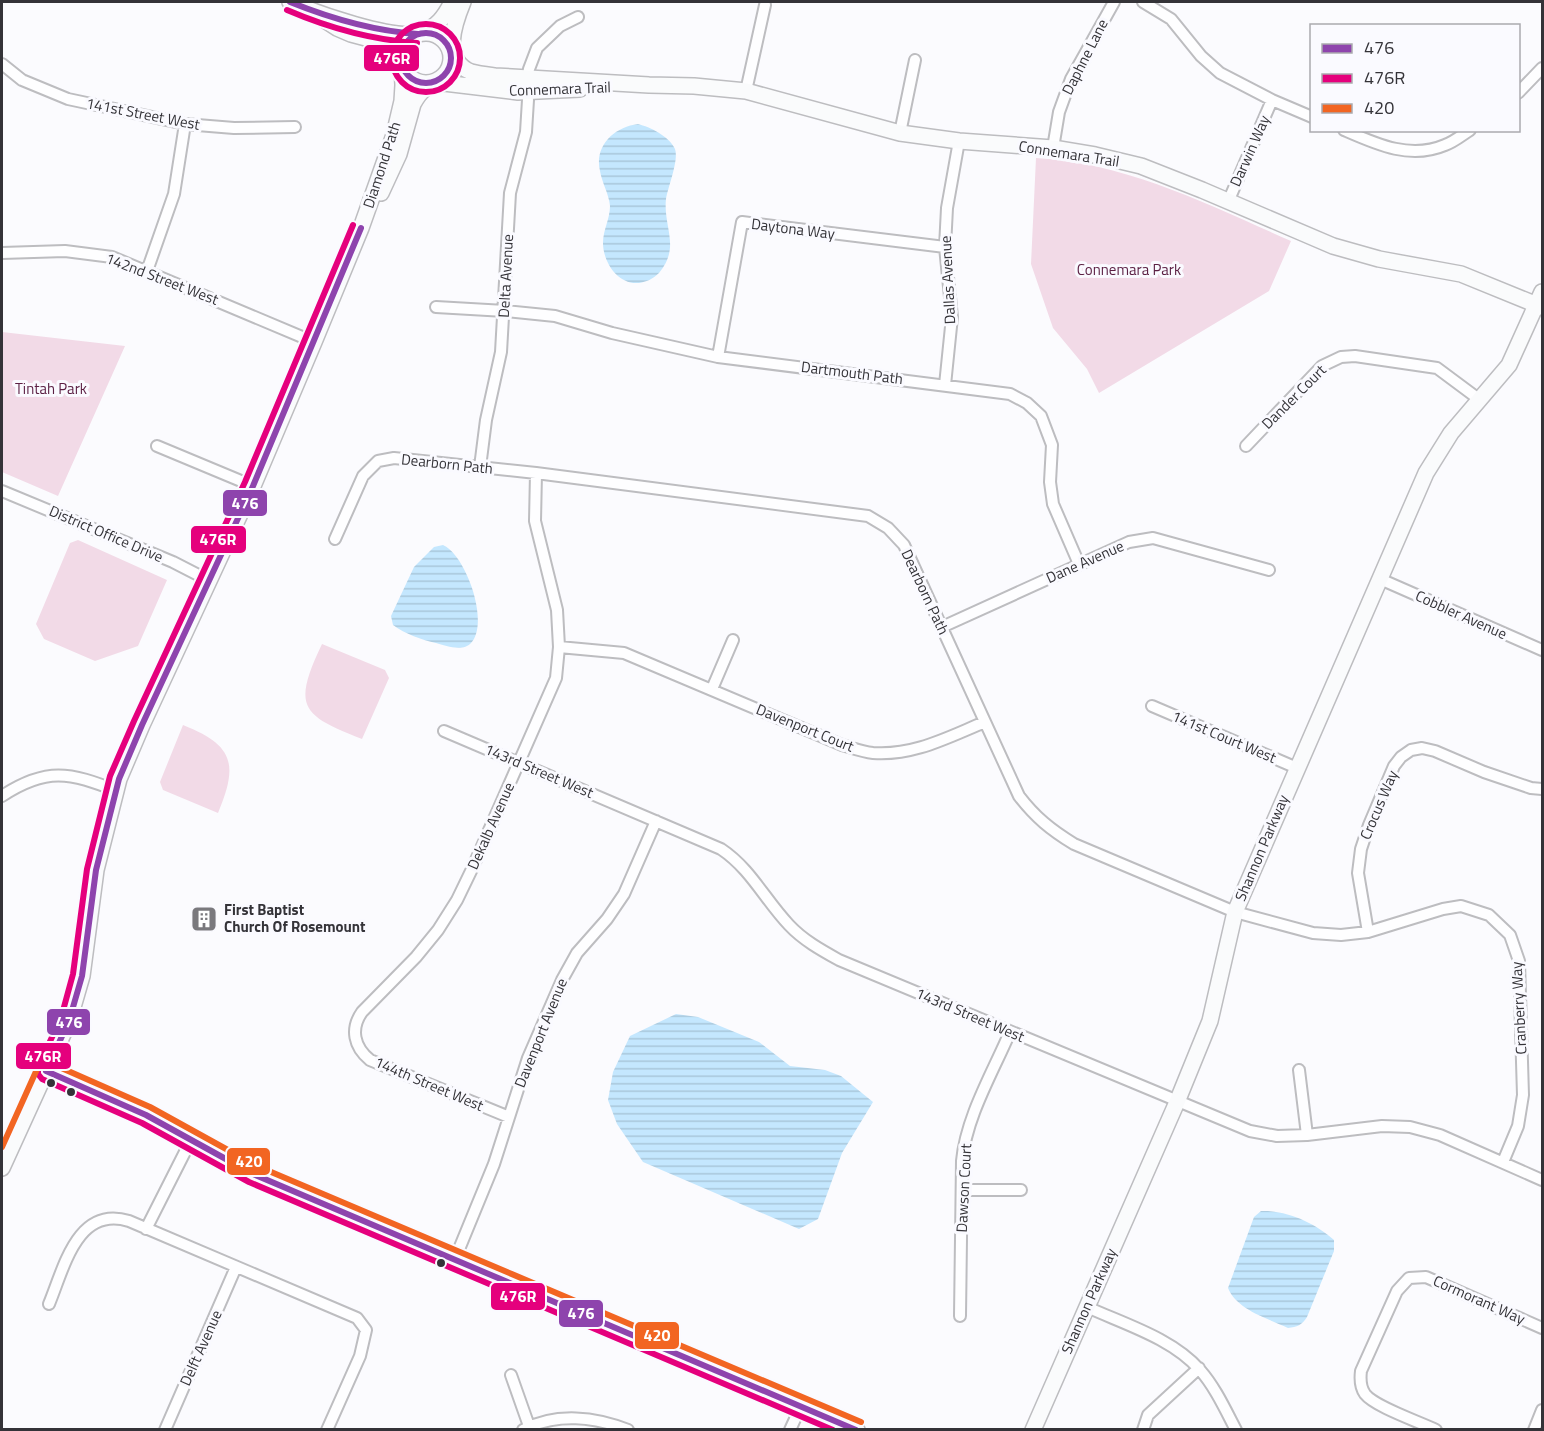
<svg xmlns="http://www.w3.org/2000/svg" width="1544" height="1431" font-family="'Titillium Web',sans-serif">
	<defs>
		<pattern id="water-rules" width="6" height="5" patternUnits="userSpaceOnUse" patternTransform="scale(1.5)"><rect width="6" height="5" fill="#c4e7fe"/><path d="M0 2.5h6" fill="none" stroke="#a9c7da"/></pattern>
	</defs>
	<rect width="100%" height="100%" fill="#fbfbfe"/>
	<path fill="#f2dae7" d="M1036 158C1127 163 1209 205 1291 241L1269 291 1099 393 1087 369 1053 328 1031 264Z
		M2 332 125 346 58 496 2 472Z
		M78 540 167 580 138 646 95 661 44 639 36 624 70 543Z
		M322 644 385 670 389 678 362 739C301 715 292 707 322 644Z
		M183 725C233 745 239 763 218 813L163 790 160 782Z"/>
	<path fill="url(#water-rules)" d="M638 124C650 127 669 136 675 149 679 160 668 187 666 199 663 227 681 247 659 273 653 279 646 282 639 283 617 285 603 261 603 243 603 230 610 219 610 206 609 194 602 183 600 171 594 146 614 127 638 124Z
		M443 545C466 555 490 623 471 643 463 652 446 646 436 643 422 640 405 634 393 625L391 616 414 567 434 547Z
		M676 1014 698 1017 759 1042 790 1066 825 1070 841 1076 873 1102 842 1153 818 1219 799 1229 643 1162 617 1124 608 1100 613 1072 630 1036Z
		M1261 1211C1287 1210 1315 1223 1334 1240V1251L1307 1317C1302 1325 1297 1327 1288 1328 1267 1318 1237 1310 1228 1288L1254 1217Z"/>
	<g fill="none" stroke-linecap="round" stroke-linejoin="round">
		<defs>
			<path id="street" d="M1143 2 1171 19 1201 56 1220 73 1272 100 1312 117
				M2 64 22 80 68 99 185 124 234 128 295 127
				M746 91 765 5
				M1518 93 1542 68
				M1344 130C1376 144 1410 160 1445 145 1454 142 1462 135 1470 130
				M900 133 915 60
				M1053 148 1059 112 1071 79 1114 2
				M1228 202 1272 100
				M2 253 65 251 112 257 314 342
				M147 271 174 194 185 124
				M436 307 505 311 555 316 612 333 718 357 1010 394 1027 403 1041 416 1052 445 1050 482 1053 504 1079 564
				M718 357 742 222 945 247
				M945 385 952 317 945 247 947 208 959 141
				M157 446 253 486
				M1246 446 1322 366 1341 357 1355 356 1437 368 1480 400
				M480 467 486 420 501 352 510 193 526 132 528 100 526 84 529 69 537 48 560 26 578 17
				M2 491 173 562 210 581
				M335 539 363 476 378 461 394 458 536 473 868 516 888 528 904 545 1019 796C1035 817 1051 830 1074 844L1235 912 1313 933 1341 935 1368 932 1443 909 1461 906 1489 915 1510 935 1519 961 1523 1095 1518 1126 1503 1162
				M1380 579 1542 650
				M942 627 1129 542 1153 538 1269 570
				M559 647 624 653 842 745C852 748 863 752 873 753 914 756 948 737 985 722
				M712 689 733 640
				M1152 706 1297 768
				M444 731 721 849C751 869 765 900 789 925 803 940 821 950 839 960L1250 1131 1277 1136 1307 1135 1382 1126 1410 1127 1440 1135 1542 1180
				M2 796C46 767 70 772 117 791
				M1368 932 1358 873 1361 849 1369 825 1394 766 1401 757 1411 750 1422 748 1435 751 1484 772 1531 788 1542 789
				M1299 1070 1307 1135
				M509 1117 370 1060C354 1047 350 1029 362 1012L416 957 438 930 457 900 472 869 556 678 559 647 557 610 535 521 536 473
				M962 1190H1021
				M146 1229 191 1140
				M455 1259 494 1164 528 1058 562 980 577 953 607 919 624 894 656 821
				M49 1304C64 1268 77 1205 129 1221L357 1318 366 1330 360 1356 327 1430
				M1087 1307C1124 1324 1172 1338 1200 1370 1215 1387 1225 1409 1236 1430
				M960 1316 962 1161C966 1117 993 1072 1010 1032
				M511 1375 529 1426
				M165 1430 236 1267
				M523 1430C556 1412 596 1417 628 1430
				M790 1430 801 1406
				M1143 1430 1148 1415 1199 1368
				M1436 1430C1420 1422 1375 1407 1365 1394 1360 1387 1360 1379 1361 1371L1397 1291 1409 1278 1426 1277 1542 1328
				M1534 1430 1542 1410"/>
			<path id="secondary" d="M290 2C316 13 394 41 420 33 437 28 445 16 452 2
				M463 2C454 24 441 60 471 72 478 74 487 75 495 76L649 85 694 86 746 91 900 133 959 141 1053 148 1095 155 1141 166 1202 190 1333 246 1379 259 1461 274 1542 307
				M401 58a25 25 0 1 1 50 0a25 25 0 1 1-50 0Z
				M381 193 399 154 413 104C420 91 428 83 444 83L518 92 580 89
				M46 1071 146 1115 253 1174 857 1430
				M2 1168 69 1021 82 976 96 870 119 779 142 725 253 486 314 342 361 228 394 135 402 101 403 85 402 66 395 51 381 42 351 34 337 28 309 10
				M1033 1430 1177 1102 1210 1021 1235 912 1426 473 1451 433 1509 365 1542 292"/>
		</defs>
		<use href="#street" stroke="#bdbdc0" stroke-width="14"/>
		<use href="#secondary" stroke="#bdbdc0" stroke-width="18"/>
		<use href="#street" stroke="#fefeff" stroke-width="10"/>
		<use href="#secondary" stroke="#fafbfc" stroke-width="15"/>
		<defs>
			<path id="bus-1" d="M290 2C332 19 373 31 418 34
				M401 58a25 25 0 1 1 50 0a25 25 0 1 1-50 0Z
				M361 228 253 486 142 725 119 779 96 870 82 976 69 1021 46 1071 146 1115 253 1174 856 1430"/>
			<path id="bus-2" d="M287 10C329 28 372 40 417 43
				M392 58a34 34 0 1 1 68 0a34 34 0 1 1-68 0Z
				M353 225 245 482 134 721 110 776 87 869 73 974 61 1018 38 1067V1074L42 1079 142 1123 249 1182 833 1430"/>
			<path id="bus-3" d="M50 1063 150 1107 257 1166 861 1422
				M2 1147 38 1067"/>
		</defs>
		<use href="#bus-1" stroke="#fafaff" stroke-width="10"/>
		<use href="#bus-2" stroke="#fafaff" stroke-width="10"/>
		<use href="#bus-3" stroke="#fafaff" stroke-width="10"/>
		<use href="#bus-1" stroke="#8e44ad" stroke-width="6"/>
		<use href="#bus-2" stroke="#e5007d" stroke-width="6"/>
		<use href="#bus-3" stroke="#f26522" stroke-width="6"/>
	</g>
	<defs>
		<symbol id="building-square" viewBox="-11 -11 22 22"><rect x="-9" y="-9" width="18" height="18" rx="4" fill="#7a797d" stroke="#fafaff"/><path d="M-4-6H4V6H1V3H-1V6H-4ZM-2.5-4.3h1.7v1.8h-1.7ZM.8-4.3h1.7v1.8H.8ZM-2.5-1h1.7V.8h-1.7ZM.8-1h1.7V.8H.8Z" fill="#fff"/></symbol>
	</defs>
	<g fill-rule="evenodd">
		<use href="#building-square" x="189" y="904" width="30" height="30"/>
	</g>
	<g fill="#343338" stroke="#fafaff" stroke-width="2">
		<circle cx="51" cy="1083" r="5"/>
		<circle cx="71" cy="1092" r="5"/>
		<circle cx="441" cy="1263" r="5"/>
	</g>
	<g text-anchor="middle" stroke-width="6" stroke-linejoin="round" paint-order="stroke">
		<g font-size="15" fill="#343338" stroke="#fafaff">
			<text transform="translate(1085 57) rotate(-63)" y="5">Daphne Lane</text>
			<text transform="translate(560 89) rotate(-2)" y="5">Connemara Trail</text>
			<text transform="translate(143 114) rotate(11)" y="5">141st Street West</text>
			<text transform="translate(1250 151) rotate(-66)" y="5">Darwin Way</text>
			<text transform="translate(1069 154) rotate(9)" y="5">Connemara Trail</text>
			<text transform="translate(382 165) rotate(-72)" y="5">Diamond Path</text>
			<text transform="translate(793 229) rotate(7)" y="5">Daytona Way</text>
			<text transform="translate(506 276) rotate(-87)" y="5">Delta Avenue</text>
			<text transform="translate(162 279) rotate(21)" y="5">142nd Street West</text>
			<text transform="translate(948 280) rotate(-93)" y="5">Dallas Avenue</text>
			<text transform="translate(852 373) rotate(7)" y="5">Dartmouth Path</text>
			<text transform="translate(1294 397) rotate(-45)" y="5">Dander Court</text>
			<text transform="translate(447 464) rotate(6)" y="5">Dearborn Path</text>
			<text transform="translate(106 534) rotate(23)" y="5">District Office Drive</text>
			<text transform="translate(1085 562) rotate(-24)" y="5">Dane Avenue</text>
			<text transform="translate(925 592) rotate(65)" y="5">Dearborn Path</text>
			<text transform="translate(1461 615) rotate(24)" y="5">Cobbler Avenue</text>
			<text transform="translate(805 728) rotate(22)" y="5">Davenport Court</text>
			<text transform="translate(1224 737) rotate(23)" y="5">141st Court West</text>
			<text transform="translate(539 771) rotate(23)" y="5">143rd Street West</text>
			<text transform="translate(1379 805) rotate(-67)" y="5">Crocus Way</text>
			<text transform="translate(491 826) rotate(-66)" y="5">Dekalb Avenue</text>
			<text transform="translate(1262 848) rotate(-67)" y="5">Shannon Parkway</text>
			<text transform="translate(1519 1008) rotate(-93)" y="5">Cranberry Way</text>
			<text transform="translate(970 1015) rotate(23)" y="5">143rd Street West</text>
			<text transform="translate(541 1033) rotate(-68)" y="5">Davenport Avenue</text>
			<text transform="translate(429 1084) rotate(23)" y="5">144th Street West</text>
			<text transform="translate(964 1188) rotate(-87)" y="5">Dawson Court</text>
			<text transform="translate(1479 1300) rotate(24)" y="5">Cormorant Way</text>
			<text transform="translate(1089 1301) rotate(-66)" y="5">Shannon Parkway</text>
			<text transform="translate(201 1348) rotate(-66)" y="5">Delft Avenue</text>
		</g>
		<g font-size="15" fill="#5b1f43" stroke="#fafaff">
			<text x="1129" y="275">Connemara Park</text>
			<text x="51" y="394">Tintah Park</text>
		</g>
		<g font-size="15" font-weight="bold" fill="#343338" stroke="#fafaff" text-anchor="start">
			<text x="224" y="915">First Baptist<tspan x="224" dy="17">Church Of Rosemount</tspan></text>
		</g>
	</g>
	<g stroke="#fafaff" stroke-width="2">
		<rect x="363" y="44" width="57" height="28" rx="6" fill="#e5007d"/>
		<rect x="222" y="489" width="46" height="28" rx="6" fill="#8e44ad"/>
		<rect x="190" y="525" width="57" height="29" rx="6" fill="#e5007d"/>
		<rect x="46" y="1008" width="45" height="28" rx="6" fill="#8e44ad"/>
		<rect x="15" y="1042" width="57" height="28" rx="6" fill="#e5007d"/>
		<rect x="226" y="1147" width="45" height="29" rx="6" fill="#f26522"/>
		<rect x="490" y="1282" width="56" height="29" rx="6" fill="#e5007d"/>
		<rect x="558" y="1299" width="46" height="29" rx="6" fill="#8e44ad"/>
		<rect x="634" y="1321" width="46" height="29" rx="6" fill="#f26522"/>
	</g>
	<g font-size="16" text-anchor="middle" font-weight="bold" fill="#fff">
		<text x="392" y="64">476R</text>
		<text x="245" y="509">476</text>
		<text x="218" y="545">476R</text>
		<text x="69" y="1028">476</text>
		<text x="43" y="1062">476R</text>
		<text x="249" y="1167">420</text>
		<text x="518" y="1302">476R</text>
		<text x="581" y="1319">476</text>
		<text x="657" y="1341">420</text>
	</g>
	<rect width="1544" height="1431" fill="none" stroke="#343338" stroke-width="6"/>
	<rect x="1310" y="24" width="210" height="108" fill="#fafaff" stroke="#abaaaf" stroke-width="1.5"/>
	<rect x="1322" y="44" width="30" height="9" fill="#8e44ad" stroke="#abaaaf" stroke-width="1.5"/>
	<text x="1364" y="54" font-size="18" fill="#343338">476</text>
	<rect x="1322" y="74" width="30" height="9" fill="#e5007d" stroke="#abaaaf" stroke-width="1.5"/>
	<text x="1364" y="84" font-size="18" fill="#343338">476R</text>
	<rect x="1322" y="104" width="30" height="9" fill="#f26522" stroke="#abaaaf" stroke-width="1.5"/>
	<text x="1364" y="114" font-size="18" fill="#343338">420</text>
</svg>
